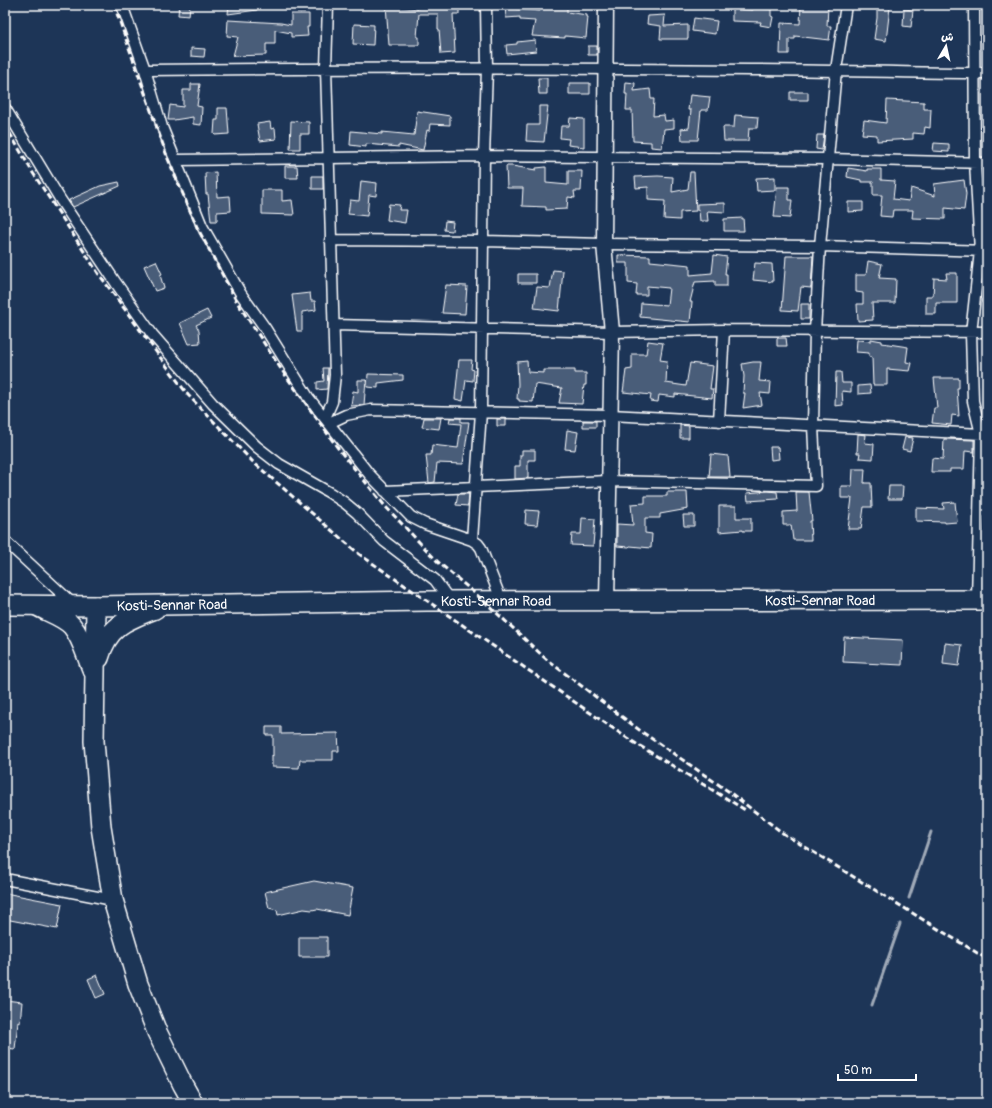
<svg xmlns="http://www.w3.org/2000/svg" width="992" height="1108" font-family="Pangolin,'Playpen Sans Arabic',sans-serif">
	<rect width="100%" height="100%" fill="#1d3557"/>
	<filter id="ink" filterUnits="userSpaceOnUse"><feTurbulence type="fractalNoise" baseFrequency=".025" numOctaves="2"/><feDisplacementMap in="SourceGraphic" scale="8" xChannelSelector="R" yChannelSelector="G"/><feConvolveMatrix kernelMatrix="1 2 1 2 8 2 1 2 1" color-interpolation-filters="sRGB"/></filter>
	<g filter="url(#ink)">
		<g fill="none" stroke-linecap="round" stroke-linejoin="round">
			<path stroke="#a0aab8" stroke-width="3" d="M909 898 931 832
				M872 1005 900 924"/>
		</g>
		<path fill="#4a5d79" stroke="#fff" d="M179 5H190L189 16 178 15Z
			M229 5 257 6V10L228 14Z
			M386 5 418 9V5L459 6V14H453L455 53 441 54 439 29H438V14H419L417 37H419V45H389Z
			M505 5H516V9L540 11 541 5H567V12L587 15V17H588L586 38 565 36V38L532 36 535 21 520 20V17L506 18Z
			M801 5 828 6 827 26H831L829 40 795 36V39H789V54H780L781 23 800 24Z
			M877 6 890 7 886 41 874 39 877 18Z
			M753 8 771 9V16L773 17 771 27 760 25 761 22 732 21V9L753 10Z
			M904 9 913 10 911 27 903 26Z
			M291 14H309V27H307L308 36 291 37V33L275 30V44H266V55L233 56 238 37 227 36 228 20 281 23 291 25Z
			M665 15 664 26 688 25V39H660L661 26 647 24 648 16Z
			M694 18 717 21 715 34 692 31Z
			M354 24 374 25 373 45 353 44Z
			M535 40 536 51 507 54 506 45 517 44V42Z
			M588 46H597V55H588Z
			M191 48 205 49 204 57 191 56Z
			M538 78H547V94H539Z
			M626 82 635 83 634 91 650 89 651 99H654L653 116 664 115 665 121 674 120V128L664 129 662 148 651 147V142L633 141 632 110H626L627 94H625Z
			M569 83H590V94H569Z
			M191 84H200L197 106 202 107 201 125 193 124V117L174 120H168L170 105 183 107V90H191Z
			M790 92H808V100H790Z
			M690 95 710 97 708 110H701L698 140H682L681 129 689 128 691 110H688Z
			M887 100 924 102V109H931L930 128 925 127 924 134 913 133V139L877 141V135L862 134 864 120 886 123Z
			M539 106H548L544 142 526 141 527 125H539Z
			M218 108H227L229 134 215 135 214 134 215 120H218Z
			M417 111 450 116V125L430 124 429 131 427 130 423 150 399 145V147L366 144V147L350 145 351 131 382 134V132L414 135Z
			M735 115 758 117 757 128H749L748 141H724L723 127H734Z
			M570 118 584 119V147L568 145 569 139 560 138 561 126H569Z
			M291 121 309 122V134H300V149H290Z
			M270 122 271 129 275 128 276 139 260 141 257 124Z
			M817 135H824L822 150 816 149Z
			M934 143 949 144V152L933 151Z
			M285 166H297L298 178H285Z
			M506 166H512L536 170V168L546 167V183L568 185V171H582L581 191H574L575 198 568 197 567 209 546 210V207L522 206 523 188H507Z
			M848 168 867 171V169H881V180L895 181 893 199 909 201 911 188 935 196 934 184 964 180 966 194 964 210 945 208V219L912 218 913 210H893L892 217 880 216 882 195H873V182H861V180L847 177Z
			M216 172 217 197 230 196 231 211 217 212V221H211L208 194H206L205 173Z
			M690 172H694L696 211 680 212V220L664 219 665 201 648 200V187L636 188 635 177 658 176 673 177 672 192 688 189Z
			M312 176H323V189H312Z
			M775 177V190L757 191 756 178Z
			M361 181 377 183 376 196 369 195 367 216 348 214 350 200 359 201Z
			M119 182 120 186 73 207 69 200 100 186Z
			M777 187H789V200H792L790 218 774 217Z
			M262 190H282V201L292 200 294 215 262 214Z
			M848 202H863V211L848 212Z
			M725 203V212L707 211 708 221H700L699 210H697V204Z
			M389 204 400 205 399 210H407L405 223 387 220Z
			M743 218 744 231H724V219Z
			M445 221 453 222 452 231 444 230Z
			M618 255 650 256V261L690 265V275L712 273 714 255 727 257 725 274H727V286H715V281L695 282 690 302H692L690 322 640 317 641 303 667 305 669 288 647 286V295H636L637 284 628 283V263H618Z
			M786 256H813L811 288 801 287 798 311 782 310Z
			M156 261 162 274 160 275 164 288 155 291 144 266Z
			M868 261 882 264 879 278 896 279 895 303H872L873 320 858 321 857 304H863V293L856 292V275H866Z
			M755 263 772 264 773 282 753 280Z
			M553 270 563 271 559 311 534 308 537 287 550 288Z
			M946 273H957V303H936V314H926V296H933L934 278 947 279Z
			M518 274H536V283H518Z
			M446 285 467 286 465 314 442 313Z
			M310 293 311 301H315L316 310 302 312V331H297L292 295Z
			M801 304H809V319H801Z
			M207 310 211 318 196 325 199 330 200 343 189 344 180 323Z
			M777 338H786L787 346H777Z
			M871 339 882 341V343L908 347 906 362 912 363 910 371 887 369V385H873L872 357 869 356V353L856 352 857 340 871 341Z
			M648 341 663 343 660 360 667 361 666 383 686 386 690 363 713 366 710 389H713L712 398 675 394V397L659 395 658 402 650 401 651 395 623 392 626 370 632 369V354H646Z
			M459 360H472L471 369 474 370 473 381 466 380 463 401 455 399Z
			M527 361 528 372 544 373V370H575V373H586V385H584L582 404 559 403 562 388 535 384 533 402 519 401V399H517L518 384 517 362Z
			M753 362H761L759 381 771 382 770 394 760 393 762 405 743 408 745 393H743L744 376 742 364Z
			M323 368H328L327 389 317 390V382L324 381Z
			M836 372H841L842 383H851V392L842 391 843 405 835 406Z
			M368 374 403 375V380L378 383V388L367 387Z
			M934 378H959V388H957L959 416 952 415 951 425 932 423 934 408H937Z
			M358 380H366L364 405 351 406 353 391 358 392Z
			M870 385 871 393 858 394V386Z
			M424 418H441L439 429 422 427Z
			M450 418H461V422H469L463 464 437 463 435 482 429 483 426 455H431L432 445 458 448 461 424 449 423Z
			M497 419H506V426H497Z
			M583 421H596V427H583Z
			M680 425 689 426V438H680Z
			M567 430 578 432 575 450 565 449Z
			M858 434 866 435 865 443 874 444 873 459 859 458 860 453H857Z
			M905 437 913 438 910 451 902 449Z
			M944 439 974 440V452L965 451 964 469H950V472H931L932 458 943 459Z
			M770 447H778L779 459 771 460Z
			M522 450H535V460H528V478L515 479V466H520V455H522Z
			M711 454 728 456 730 477H709Z
			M853 469H865L864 483H871L872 507H864L861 529H848L852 498H841V486H852Z
			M889 486H903L902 499H888Z
			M768 491 777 492 778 499 748 501 747 493Z
			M667 492H687L688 509 660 514V518H645V533L652 534 651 548 630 546 629 547 617 546V524L633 525 631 504 645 503V496H667Z
			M796 492H809L812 521H810L811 540H793L791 525H783V512L797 511Z
			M458 494H469L468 506 456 505Z
			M955 502 957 522 945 523V522L916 521V508L944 509 943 503Z
			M719 506H736V518H751V531H743V530L719 532Z
			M526 510 539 511 537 525 525 524Z
			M683 515H694V526H684Z
			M582 518 595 519 593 546 571 545 572 534H581Z
			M844 637 903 640 902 665 843 662Z
			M945 643 962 645 959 666 943 664Z
			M266 727H281V734L338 733 339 751H333V760H300L299 768 272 767V755L273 756V735H266Z
			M314 881 353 888 348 915 317 909 312 910 304 909 278 915 277 910 269 908 265 892Z
			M5 893 62 904 57 929 5 919Z
			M299 937H327V957H299Z
			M97 975 105 994 96 998 88 979Z
			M5 1000 22 1002 20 1023 18 1022 15 1049 5 1048Z"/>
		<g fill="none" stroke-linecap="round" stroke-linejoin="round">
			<defs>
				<path id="street" d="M122 5 145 70 162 127 202 226 241 294 265 328 308 397 369 474 411 517 425 524 472 540 478 544 481 548 502 602
					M974 5 975 162 980 251 971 333 973 401 981 434 977 600
					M145 70C347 68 548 68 750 70 829 70 908 73 987 73
					M5 108 60 199 116 283 152 334 213 404 257 447 279 464 330 493 345 503 357 513 384 541 435 580 451 602
					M176 160 484 156 828 159 987 163
					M330 240 483 241 604 244 820 246 987 251
					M334 325 612 332 724 330 987 332
					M325 418 332 402 335 375 326 68 328 5
					M719 421 724 330
					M329 423 346 415 371 410 610 415 981 434
					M385 491 608 481 816 486 813 426 815 331 820 246 836 70 846 5
					M472 540 481 412 484 156 487 69 486 5
					M5 541 74 605
					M5 879 113 900"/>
				<path id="secondary" d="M606 5 604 244 612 332 607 602"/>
				<g id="highway">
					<path id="s1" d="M5 605 96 606 427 601 987 600"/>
					<path d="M37 606C48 612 64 617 72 626 82 638 86 655 92 669"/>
					<path d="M96 606 94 741 101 827 113 900 138 984 157 1032 183 1085 193 1103"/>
					<path d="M99 658C108 626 126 620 155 609"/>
				</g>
			</defs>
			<use href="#street" stroke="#fff" stroke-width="13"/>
			<use href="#secondary" stroke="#fff" stroke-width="17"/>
			<use href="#highway" stroke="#fff" stroke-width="22"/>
			<use href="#street" stroke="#1d3557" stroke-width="10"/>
			<use href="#secondary" stroke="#1d3557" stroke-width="14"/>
			<use href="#highway" stroke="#1d3557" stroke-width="19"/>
			<path stroke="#fff" stroke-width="3" stroke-dasharray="6 3" stroke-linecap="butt" d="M114 5 168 159 197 227 237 302 281 369 340 451 385 506 438 562 485 602 546 659 642 732 728 791 784 834 987 959
				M5 125 33 173 98 273 188 395 253 462 359 554 630 740 747 811"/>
		</g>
	</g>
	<g text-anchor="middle" stroke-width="3.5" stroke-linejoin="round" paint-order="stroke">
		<g font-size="14" fill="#fff" stroke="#1d3557">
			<text dy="5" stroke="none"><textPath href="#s1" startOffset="815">Kosti-Sennar Road</textPath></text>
			<text dy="5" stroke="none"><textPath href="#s1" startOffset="491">Kosti-Sennar Road</textPath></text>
			<text dy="5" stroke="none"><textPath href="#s1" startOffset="167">Kosti-Sennar Road</textPath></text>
		</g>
	</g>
	<rect width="992" height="1108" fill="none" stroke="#1d3557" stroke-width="20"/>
	<rect x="10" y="10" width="972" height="1088" fill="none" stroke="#fff" stroke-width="1.5" filter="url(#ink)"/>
	<g transform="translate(946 46) rotate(9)" stroke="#1d3557" stroke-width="3" paint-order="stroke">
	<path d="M0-3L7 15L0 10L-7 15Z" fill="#ffffff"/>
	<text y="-6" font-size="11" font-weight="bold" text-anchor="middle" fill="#ffffff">ش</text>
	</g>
	<path d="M838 1074v6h78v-6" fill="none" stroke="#ffffff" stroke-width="2"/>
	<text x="844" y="1074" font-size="12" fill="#ffffff" stroke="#1d3557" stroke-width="3" paint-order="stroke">50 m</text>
</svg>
